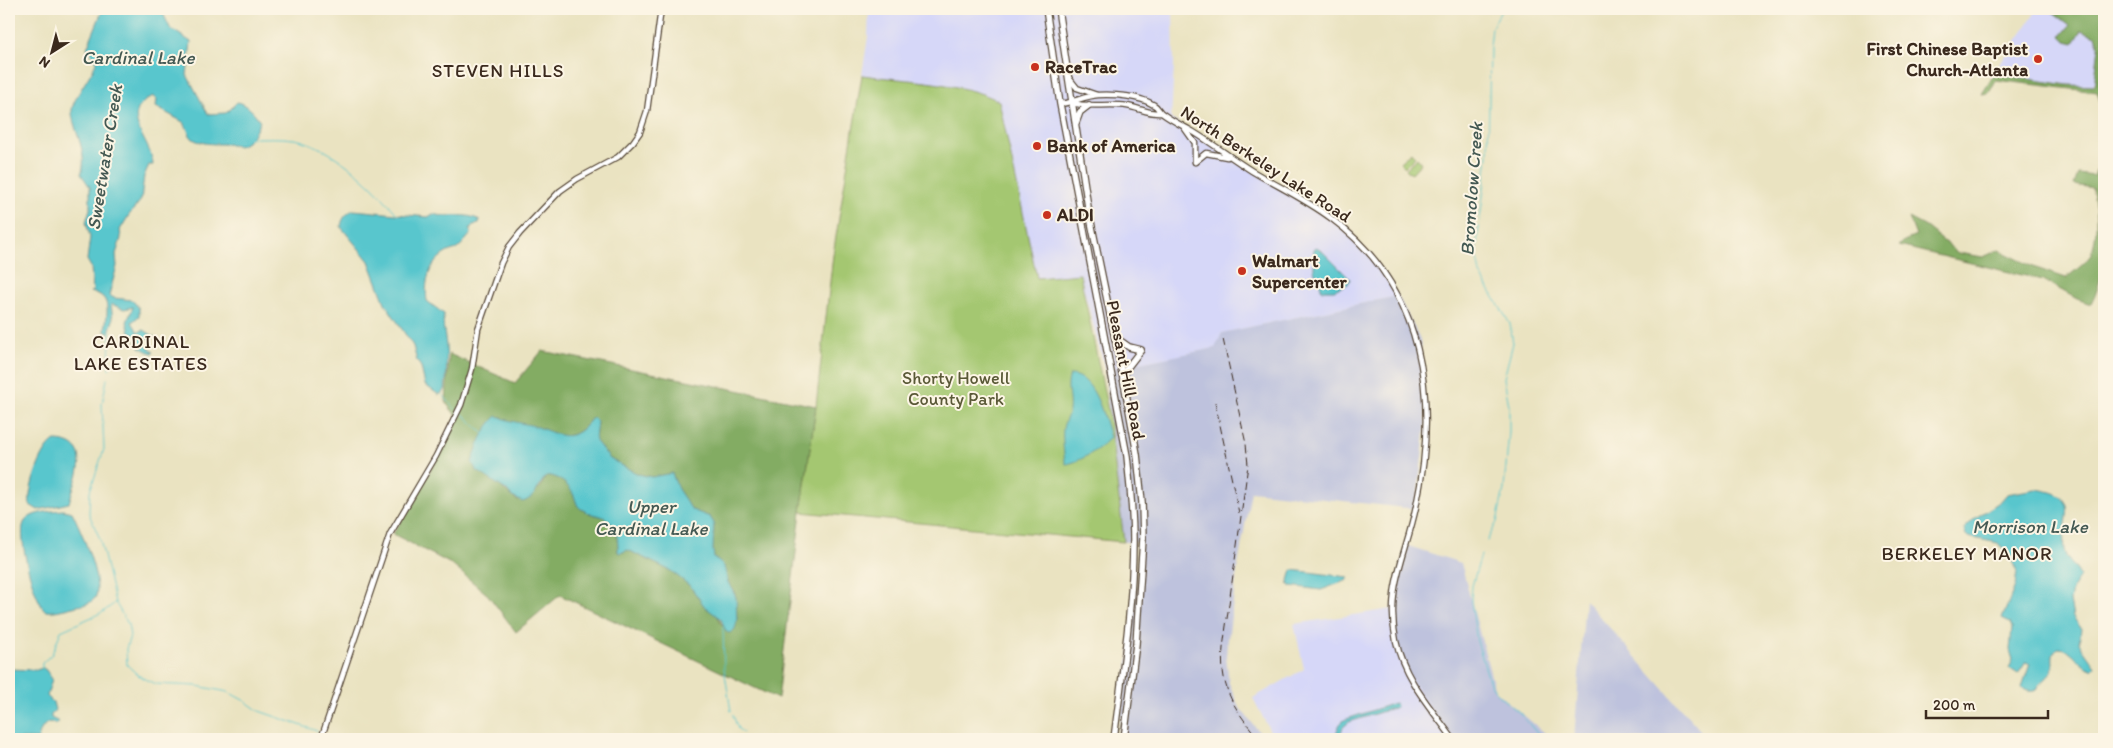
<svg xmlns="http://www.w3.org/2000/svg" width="2113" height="748" font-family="Itim,sans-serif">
	<rect width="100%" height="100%" fill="#fcf5e5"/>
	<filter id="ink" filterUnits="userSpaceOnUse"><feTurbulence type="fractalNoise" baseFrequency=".02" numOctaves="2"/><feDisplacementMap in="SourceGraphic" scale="10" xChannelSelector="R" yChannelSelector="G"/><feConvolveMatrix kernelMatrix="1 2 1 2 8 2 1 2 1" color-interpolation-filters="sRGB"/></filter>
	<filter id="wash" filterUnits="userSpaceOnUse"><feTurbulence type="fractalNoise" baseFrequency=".0096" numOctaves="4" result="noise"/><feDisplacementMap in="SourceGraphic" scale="20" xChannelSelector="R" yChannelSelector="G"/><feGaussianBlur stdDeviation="1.12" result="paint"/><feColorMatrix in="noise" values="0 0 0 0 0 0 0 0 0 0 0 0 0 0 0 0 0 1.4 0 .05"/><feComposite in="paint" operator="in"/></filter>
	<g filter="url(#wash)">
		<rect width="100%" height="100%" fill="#eae3c1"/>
		<path fill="#d6d7f8" d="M869 9H1173L1174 65 1171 119 1333 220 1373 259 1398 296 1222 333 1216 348 1105 370 1080 275 1037 278 999 101 862 75 868 37Z
			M2038 9H2049L2103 38 2092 90 1991 77Z
			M1392 609 1453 739H1274L1253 698 1304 669 1294 624Z"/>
		<path fill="#bec2dd" d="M1398 296 1420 339 1426 423 1416 509 1251 491 1237 571 1226 655 1229 683 1239 707 1265 739H1118L1140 566 1141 542H1124L1109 415 1105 370 1215 348 1222 333Z
			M1405 545 1461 563 1495 691 1552 739H1453L1416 687 1400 657 1392 609Z
			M1585 600 1708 739H1574Z"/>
		<path fill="#a4c771" stroke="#707848" d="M862 75C905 81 959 81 999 101L1037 278 1080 274 1109 415 1124 542 801 512 816 406 833 255Z
			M1411 152 1415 157 1405 167 1400 162Z
			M1417 158 1421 163 1411 174 1406 169Z"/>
		<path fill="#83ac63" stroke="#5f6b40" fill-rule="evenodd" d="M2049 9H2104V166C2098 192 2103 207 2104 232 2105 256 2102 284 2091 304L2077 299 2043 280 1899 246 1904 241 1916 236 1909 218 1926 227 1958 253 1983 257 1999 250 2036 268 2066 278C2073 272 2085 264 2089 257 2099 241 2097 205 2092 188L2074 185 2078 174 2094 176C2103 150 2107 118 2097 92L1996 80 1989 93 1982 94 1990 80 1996 74 2068 85 2094 86 2099 46 2095 36 2082 30 2074 43 2066 41 2061 36 2070 25Z
			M542 351 816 406 801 512 778 699 560 595 516 632 488 595 451 564 393 534 415 499 458 418 446 403 449 354 515 383ZM502 417C509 423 523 424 532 426 540 427 547 433 555 435 574 438 580 432 592 418L597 421 595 440 610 459 638 474 653 477 672 473 678 489 692 510 710 517 714 523 713 550 714 558 724 566 728 582 733 589 736 597 737 621 722 625 717 615 705 607 690 586 671 571 628 550 620 553 618 552C618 543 618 533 613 525 605 513 594 517 583 510 575 506 577 501 573 494 569 485 556 474 546 476L540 488 518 501C500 490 488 470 475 454L495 418Z"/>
		<path fill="#58c6cd" stroke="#4a7876" d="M103 9H161L170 28 191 42 187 75 208 114 226 113 237 102C246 103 255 113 260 121 256 131 250 144 238 146 233 146 228 143 223 144 214 144 201 144 193 139 188 135 188 127 183 122L156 107 157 99 153 96C116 115 152 140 153 165H149L144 176 141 200 129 215 120 230 121 238 116 254 117 266 109 295 114 298 132 300 139 308V316L132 322 138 332 144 330 155 337 146 339 144 343 154 352 152 353C143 350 135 346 136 336L130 332 127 322 133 307 124 309 111 304 113 320 109 332H105C105 321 113 300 98 294 95 293 92 293 90 292L93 291 91 267 87 260 90 237 86 222 90 209V187L81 174C89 154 74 132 72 113 70 100 97 69 96 60 95 55 89 52 87 48Z
			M353 210 428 217 433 214C447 219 468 211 480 221L478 224 473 225 470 229 471 234C467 238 462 245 457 249 455 250 452 250 450 251 430 260 424 280 427 301L444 314C442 326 445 334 446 346 447 360 447 376 445 390L439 395 425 385 421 367 417 361 413 346 385 303 369 261 341 227C342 218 346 214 353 210Z
			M1316 247 1320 249 1350 279 1348 284 1334 290H1322L1314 270V249Z
			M1070 375C1095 374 1104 419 1110 437 1104 447 1078 463 1066 464 1064 461 1062 435 1063 430 1063 423 1068 417 1069 411 1071 399 1065 387 1070 375Z
			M497 416C502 417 504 419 508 420 518 423 528 424 538 427 564 437 572 443 592 418H594L597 421 595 440 610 459 638 474 652 477 672 473 678 489 692 510 710 517 714 523 713 550 714 558 724 566 728 582 736 597 737 621 735 629 730 633 726 632 721 619 705 607 690 586 671 571 628 550 620 553 618 552C618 543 618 533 613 525 605 513 593 517 583 510 575 506 577 501 573 494 569 485 556 474 546 476 537 487 537 497 523 502L512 497 506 490 476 470 472 462C477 447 485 426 497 416Z
			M55 441C97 442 74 481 69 503L38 510 30 505C27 490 42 447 55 441Z
			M2035 489C2087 495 2060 520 2064 550 2066 561 2076 566 2080 576L2072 589 2070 601 2073 617 2081 628 2079 643 2095 666 2092 669C2077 666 2076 648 2058 648 2049 655 2055 662 2052 671 2048 679 2039 682 2037 690 2031 692 2026 692 2022 687L2030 664 2026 662 2018 674 2009 668 2013 660 2010 650 2012 628 2010 623 2002 619 2015 586 2017 572 2011 559 1998 543 1968 537 1965 534 1964 529 1974 519 2001 501 2007 494Z
			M63 510 72 512C80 527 104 584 95 598 90 605 80 605 73 607 64 609 55 612 46 611 35 604 17 536 24 523 29 512 52 511 63 510Z
			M1292 570 1348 577V580L1321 590 1290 586 1288 584Z
			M43 668 46 670 52 679 47 696 53 702 55 710 51 715V718L59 722 57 724 49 722C41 726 40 732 38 739H9V669L36 670Z
			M1395 703 1396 707 1349 722 1343 727 1338 739 1334 738 1340 724 1344 720Z"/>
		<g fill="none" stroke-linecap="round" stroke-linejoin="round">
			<path stroke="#58c6cd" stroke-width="1" d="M251 138C265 138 280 137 294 139 330 145 374 185 396 213
				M109 369 110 330
				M107 379 102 404 104 449 90 491 89 514 100 539 115 602 128 624 130 636 126 649 127 665 138 675 155 684 197 686 228 692 245 701 259 711 317 731
				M442 394 455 409
				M463 414 484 434
				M1487 541 1497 522 1504 489 1509 432V406L1504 378 1513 343 1510 324 1480 274 1476 251 1488 156 1490 48 1492 27 1502 9
				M1481 555 1472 586 1471 601 1477 641 1490 683 1499 696 1519 712 1542 739
				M723 627 724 668 731 711
				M42 670V663L52 654 61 631 103 612 115 603
				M733 715 738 729 743 732
				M329 737 335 739
				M745 738V739"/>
		</g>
	</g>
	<g filter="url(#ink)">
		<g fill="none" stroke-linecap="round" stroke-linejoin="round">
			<defs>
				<path id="tertiary" d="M1069 78 1077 88 1097 95
					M1072 103C1089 108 1109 103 1127 106 1139 108 1149 114 1161 113
					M1060 104C1073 103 1084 96 1098 95 1114 94 1140 96 1154 105 1158 107 1159 112 1163 114 1171 120 1181 125 1190 130 1211 142 1231 158 1252 171 1279 187 1307 200 1332 219 1425 288 1439 400 1416 507 1406 555 1385 589 1396 641 1404 679 1431 708 1453 739
					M1183 126 1195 143V162
					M1195 162 1206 153 1227 157
					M321 739 390 534 436 456 461 405 472 369 478 329 501 263 509 247 520 233 560 191 577 179 618 157 633 142 640 132 647 111 661 9"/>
				<path id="primary" d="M1115 337 1129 347 1141 350 1127 368 1123 378"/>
				<path id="trunk" d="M1046 9 1060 104 1127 456C1130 484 1133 512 1133 540 1133 607 1122 673 1114 739
					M1058 9 1088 207 1125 388 1137 454 1142 502 1143 539 1136 644 1124 739
					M1076 123 1080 112 1089 105"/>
			</defs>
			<use href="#tertiary" stroke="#554636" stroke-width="7"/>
			<use href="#primary" stroke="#554636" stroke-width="8"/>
			<use href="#trunk" stroke="#554636" stroke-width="8"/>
			<use href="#tertiary" stroke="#fff" stroke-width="4.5"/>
			<use href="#primary" stroke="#fff" stroke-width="5.5"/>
			<use href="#trunk" stroke="#fff" stroke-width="5.5"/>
			<path stroke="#3b2a1e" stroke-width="1" stroke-dasharray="8 4" stroke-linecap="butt" d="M1223 339 1246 444 1248 465 1223 648C1219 688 1235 710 1259 739
				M1215 402 1239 513"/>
		</g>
	</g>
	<g fill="#c8321e" stroke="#fcf5e5" stroke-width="2">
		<circle cx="2038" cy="59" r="5"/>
		<circle cx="1035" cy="67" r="5"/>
		<circle cx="1037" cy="146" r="5"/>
		<circle cx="1047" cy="215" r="5"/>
		<circle cx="1242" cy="271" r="5"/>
	</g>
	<g text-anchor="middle" stroke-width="4" stroke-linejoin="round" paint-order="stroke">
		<g font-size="18" font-weight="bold" fill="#3b2a1e" stroke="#fcf5e5" text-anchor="start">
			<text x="2028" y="55" text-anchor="end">First Chinese Baptist<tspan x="2028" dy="21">Church-Atlanta</tspan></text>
			<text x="1045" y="73">RaceTrac</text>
			<text x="1047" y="152">Bank of America</text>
			<text x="1057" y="221">ALDI</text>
			<text x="1252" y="267">Walmart<tspan x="1252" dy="21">Supercenter</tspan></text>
		</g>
		<g font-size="18" fill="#3b2a1e" stroke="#fcf5e5">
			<text transform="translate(1266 164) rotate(33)" y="6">North Berkeley Lake Road</text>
			<text transform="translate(1126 370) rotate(79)" y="6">Pleasant Hill Road</text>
		</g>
		<g font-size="18" fill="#5a5937" stroke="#fcf5e5">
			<text x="956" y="384">Shorty Howell<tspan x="956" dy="21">County Park</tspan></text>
		</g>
		<g font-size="19" font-style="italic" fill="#445953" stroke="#fcf5e5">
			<text x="138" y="64">Cardinal Lake</text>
			<text transform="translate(104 157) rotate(-81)" y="7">Sweetwater Creek</text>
			<text transform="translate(1471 189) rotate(-86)" y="7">Bromolow Creek</text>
			<text x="651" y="513">Upper<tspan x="651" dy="22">Cardinal Lake</tspan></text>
			<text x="2030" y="533">Morrison Lake</text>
		</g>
		<g font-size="19" letter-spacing="1" fill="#3b2a1e" stroke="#fcf5e5">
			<text x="498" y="77">STEVEN HILLS</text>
			<text x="141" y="348">CARDINAL<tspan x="141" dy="22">LAKE ESTATES</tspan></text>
			<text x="1967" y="560">BERKELEY MANOR</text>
		</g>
	</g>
	<rect width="2113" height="748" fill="none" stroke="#fcf5e5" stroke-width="30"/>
	<g transform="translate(52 52) rotate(216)" stroke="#fcf5e5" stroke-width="4" paint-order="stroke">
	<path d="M0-4L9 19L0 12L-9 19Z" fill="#3b2a1e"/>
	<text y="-8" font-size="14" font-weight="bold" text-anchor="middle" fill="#3b2a1e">N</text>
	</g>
	<path d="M1926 710v8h122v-8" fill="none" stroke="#3b2a1e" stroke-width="2.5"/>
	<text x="1933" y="710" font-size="15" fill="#3b2a1e" stroke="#fcf5e5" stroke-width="4" paint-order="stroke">200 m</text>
</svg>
